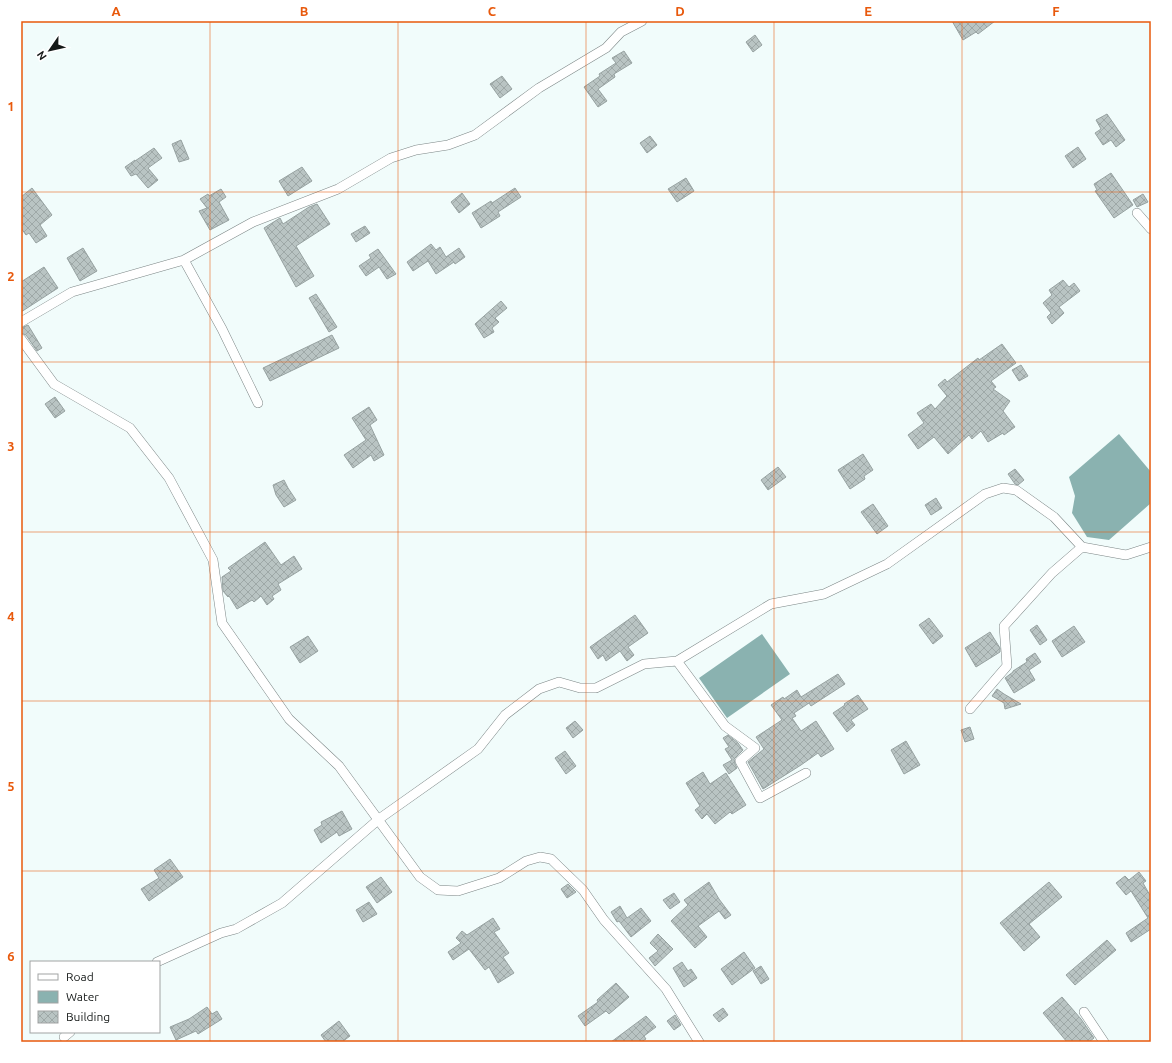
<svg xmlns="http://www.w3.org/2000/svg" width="1172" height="1063" font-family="Ubuntu,sans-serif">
	<defs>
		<pattern id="building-cross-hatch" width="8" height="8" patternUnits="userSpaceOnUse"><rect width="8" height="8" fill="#b9c4c3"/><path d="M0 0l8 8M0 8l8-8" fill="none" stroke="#9ea8a7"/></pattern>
	</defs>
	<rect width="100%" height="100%" fill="#f1fcfb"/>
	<path fill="#8ab2b0" d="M1119 434 1151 472V503L1109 540 1087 537 1072 513 1075 496 1069 477Z
		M762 634 790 674 727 718 699 678Z"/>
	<path fill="url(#building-cross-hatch)" stroke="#97a2a1" d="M952 21H995L978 34 976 32 963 40Z
		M755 35 762 45 753 52 746 42Z
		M624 51 632 63 614 74 615 77 598 89 607 101 598 107 584 87 600 76 599 74 616 63 612 58Z
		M502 76 512 89 500 98 490 84Z
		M1107 114 1125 140 1116 147 1111 140 1103 145 1095 133 1101 129 1096 120Z
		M650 136 657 145 647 153 640 143Z
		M181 140 189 159 179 162 172 144Z
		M1078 147 1086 159 1073 168 1065 156Z
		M154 148 162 158 148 168 158 180 148 188 136 174 131 176 125 167 135 160V161Z
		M302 167 312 181 288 196 279 181Z
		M1111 173 1133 205 1114 218 1095 191 1097 190 1094 184Z
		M686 178 694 191 677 202 668 189Z
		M32 188 52 215 40 225 47 236 36 243 29 233 26 235 21 228V197Z
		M515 188 521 197 498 212 500 216 481 228 472 213 491 201 492 203Z
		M221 189 226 197 219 202 229 220 210 230 199 211 207 208 200 199 208 194 209 196Z
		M462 193 470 204 459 213 451 202Z
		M1143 194 1148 202 1137 207 1133 200Z
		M317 204 330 224 296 246 314 276 296 287 264 228 280 218 283 224 309 207Z
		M365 226 370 233 356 242 351 234Z
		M431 244 436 250 440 247 446 257 459 248 465 257 455 264 454 262 436 274 428 261 413 271 407 262Z
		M83 248 97 271 80 281 67 258Z
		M378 249 396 274 387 279 379 267 366 276 359 266 371 258 369 255Z
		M44 267 58 288 21 312V282Z
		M1063 280 1069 287 1074 283 1080 291 1059 307 1064 313 1052 324 1047 317 1051 313 1043 303 1052 295 1049 290Z
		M316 294 337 327 329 332 309 298Z
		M501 301 507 308 495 318 499 322 492 328 494 332 484 338 475 324Z
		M28 325 42 348 37 351 26 335 21 333V328Z
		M332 335 339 348 270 381 263 368Z
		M1002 344 1016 363 991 381 996 387 993 389 1010 401 1003 411 1015 427 1004 435 1003 433 988 442 981 431 972 439 969 435 948 454 934 437 918 449 908 435 924 423 917 413 931 404 935 409 947 396 938 385 945 379 947 382 978 358 979 360Z
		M1021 365 1028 376 1019 381 1012 370Z
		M55 397 65 411 55 418 45 404Z
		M369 407 377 420 370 425 384 455 374 461 371 455 353 468 344 455 366 440 352 418Z
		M863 454 873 470 864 476 865 479 850 489 838 470Z
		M778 467 786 477 768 490 761 480Z
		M1015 469 1024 480 1018 485 1015 484 1008 474Z
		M284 480 288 488 296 500 284 507 276 495 273 485Z
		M936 498 942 508 931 515 925 505Z
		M873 504 888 526 877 534 861 512Z
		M265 542 281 565 294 556 302 569 278 584 281 590 272 596 274 599 267 605 261 596 254 602 252 600 237 609 229 596 228 597 223 591 222 577 231 571 228 568Z
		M635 615 648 633 628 647 634 655 627 661 620 651 606 661 603 655 598 659 590 647Z
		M929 618 943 636 933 644 919 625Z
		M1037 625 1047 640 1040 645 1030 630Z
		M1074 626 1085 642 1062 657 1052 641Z
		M990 632 1000 648V652L976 667 965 648Z
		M308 636 318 651 300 663 290 647Z
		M1035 653 1041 662 1029 670 1035 680 1014 693 1005 678 1013 672V671L1027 662 1026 659Z
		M838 674 845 684 811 706 809 703 794 713 796 716 792 718 801 731 816 721 834 749 821 757 818 753 801 765 763 789 748 762 764 749 756 737 782 720 771 705 783 697 784 699 797 690 801 697Z
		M997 689 1004 694 1021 704 1005 709 1004 703 992 696Z
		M858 695 868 709 851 720 855 725 847 732 833 713 845 705 844 704Z
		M575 721 583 730 573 738 566 728Z
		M970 727 974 739 965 742 961 730Z
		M728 735 738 743 743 750 734 759 735 764 737 768 729 774 723 765 732 760 725 749 729 747 723 738Z
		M906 741 920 765 904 774 891 750Z
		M565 751 576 766 566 774 555 758Z
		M703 772 710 784 726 773 746 805 732 814 730 812 715 824 707 814 702 819 695 810 700 806 686 783Z
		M342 811 352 829 339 836 337 832 321 843 314 830 322 825 321 822Z
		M170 859 183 877 149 901 141 889 159 878 154 870Z
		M1139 872 1146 881 1143 883 1151 897V929L1131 942 1126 933 1148 918 1131 891 1126 895 1116 883 1125 876 1129 880Z
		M381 877 392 892 377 903 366 887Z
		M709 882 719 899 731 915 725 919 719 911 698 926 707 937 695 948 671 921 688 905 684 900Z
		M1049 882 1062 897 1029 924 1040 937 1024 951 1000 923Z
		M568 884 576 892 567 898 561 889Z
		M674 893 680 902 670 909 663 900Z
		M369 902 377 914 363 922 356 910Z
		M620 906 627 918 641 908 651 921 631 937 619 921 617 922 611 912Z
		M493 918 500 929 494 932 509 953 503 957 514 973 498 983 489 967 485 970 469 949 453 960 448 952 461 943 456 938 462 931 467 935Z
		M658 934 673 949 655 966 649 958 658 951 650 943Z
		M1107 940 1116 950 1075 985 1066 975Z
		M744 952 755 968 732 985 721 969Z
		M682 962 688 971 691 969 697 978 684 987 673 968Z
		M761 966 769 979 761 984 753 971Z
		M616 983 629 997 609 1014 606 1011 585 1026 578 1016 598 1002 597 1000Z
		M1062 997 1081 1019 1094 1038 1089 1042H1067L1043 1013Z
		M207 1007 212 1014 217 1011 222 1019 198 1034 196 1031 176 1040 170 1027 189 1019Z
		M723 1008 728 1015 719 1022 713 1015Z
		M675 1015 681 1025 674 1030 667 1021Z
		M646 1016 656 1027 644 1036 646 1039 641 1042H611Z
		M339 1021 350 1036 342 1042H326L321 1035Z"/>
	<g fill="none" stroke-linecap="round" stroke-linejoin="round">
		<defs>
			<path id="minor" d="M1137 213 1151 229
				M184 260 222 329 258 403
				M21 322 72 292 184 260 253 222 338 189 391 158 416 150 448 145 475 135 539 88 606 48 621 32 642 21
				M21 339 54 384 130 428 169 478 213 560 222 623 289 719 339 766 420 877 438 890 458 891 499 878 526 861 540 857 551 859 583 890 604 920 666 989 699 1042
				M677 661 725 726 755 748 740 761 760 798 806 773
				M970 709 1007 666 1004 626 1052 573 1082 547
				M157 962 221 933 236 929 282 903 379 819 478 749 505 715 539 689 559 682 580 688H596L644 664 677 661 771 604 824 594 887 564 985 494 1003 488 1016 490 1054 517 1082 547 1126 555 1151 547
				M1084 1012 1104 1042
				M64 1037 70 1032"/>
		</defs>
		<use href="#minor" stroke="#7c8686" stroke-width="10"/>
		<use href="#minor" stroke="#fff" stroke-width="9"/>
	</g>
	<path fill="none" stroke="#e8590c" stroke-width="1" stroke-opacity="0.55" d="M210 21V1042M398 21V1042M586 21V1042M774 21V1042M962 21V1042M21 192H1151M21 362H1151M21 532H1151M21 701H1151M21 871H1151"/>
	<rect width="1172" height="1063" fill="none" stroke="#ffffff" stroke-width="44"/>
	<rect x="30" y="961" width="130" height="72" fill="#ffffff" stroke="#a1a3a3"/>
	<rect x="38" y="974" width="20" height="6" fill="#ffffff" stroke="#a1a3a3"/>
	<text x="66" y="981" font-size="12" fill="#151918">Road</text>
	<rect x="38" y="991" width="20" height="12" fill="#8ab2b0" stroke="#a1a3a3"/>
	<text x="66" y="1001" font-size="12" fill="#151918">Water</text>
	<rect x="38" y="1011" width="20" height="12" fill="url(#building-cross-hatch)" stroke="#a1a3a3"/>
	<text x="66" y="1021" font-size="12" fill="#151918">Building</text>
	<g transform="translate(50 50) rotate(236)" stroke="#ffffff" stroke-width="3" paint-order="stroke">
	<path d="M0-3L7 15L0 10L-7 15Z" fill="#151918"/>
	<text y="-6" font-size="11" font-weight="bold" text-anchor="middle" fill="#151918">N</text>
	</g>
	<rect x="22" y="22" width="1128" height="1019" fill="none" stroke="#e8590c" stroke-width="1.5"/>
	<g font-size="13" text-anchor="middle" font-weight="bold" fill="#e8590c">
		<text x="116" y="16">A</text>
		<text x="304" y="16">B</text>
		<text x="492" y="16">C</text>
		<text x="680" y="16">D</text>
		<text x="868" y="16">E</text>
		<text x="1056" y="16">F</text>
		<text x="11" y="111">1</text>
		<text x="11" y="281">2</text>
		<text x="11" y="451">3</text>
		<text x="11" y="621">4</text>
		<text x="11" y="791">5</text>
		<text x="11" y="961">6</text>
	</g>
</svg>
